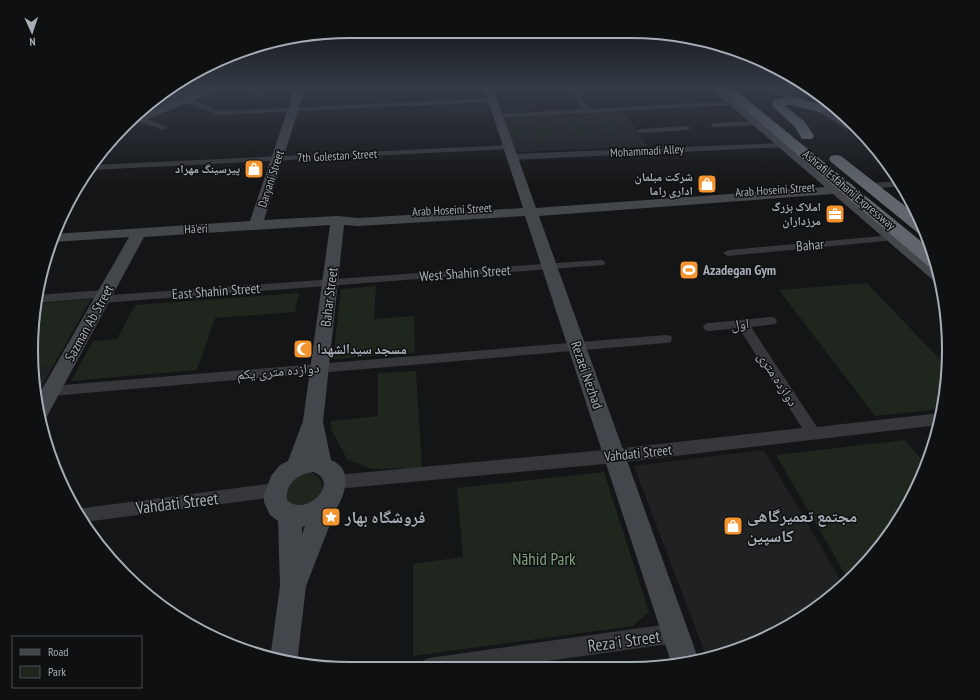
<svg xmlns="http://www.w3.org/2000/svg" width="980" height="700" font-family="'PT Sans Narrow','Noto Naskh Arabic',sans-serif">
	<rect width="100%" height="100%" fill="#141516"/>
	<path fill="#202123" d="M624 112 647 146 519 152 513 151 505 118Z
		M53 366 37 395 36 368Z
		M764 450 844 586 771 636 706 656 634 466Z"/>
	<path fill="#1e261e" d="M596 117H607L618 133 606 134Z
		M584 120 591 135 575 136 568 121Z
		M522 126 527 138 512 139 508 127Z
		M534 126H551L556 138 538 139Z
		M867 283 948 368 942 409 875 416 779 290Z
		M376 286 374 319 414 316 415 353 333 359 341 289Z
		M299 293 295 312 215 318 197 370 71 381 93 341 117 339 135 305Z
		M91 299 53 366 36 368 34 309 35 304Z
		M416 371 422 468 371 469 347 459 331 429V421L378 416V373Z
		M905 440 926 465 916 491 883 544 849 581 776 455Z
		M311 472C321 477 324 483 322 494L297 515 276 488 288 476Z
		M604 472 649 612 633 626 413 656V564L463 557 457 488Z
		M664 658 667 666 608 667Z"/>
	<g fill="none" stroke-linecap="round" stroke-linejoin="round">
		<path fill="#2a353a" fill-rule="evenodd" d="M195 88H210L208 90 146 115H138L150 104Z"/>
		<path fill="#35373b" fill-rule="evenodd" d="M236 88H245L262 94 258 96Z
			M298 88H336L333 90 300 91 297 89Z
			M485 88H499C496 91 488 91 485 88Z
			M569 88H575L589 109 734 101 738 103 734 105 498 118 494 116 498 114 582 109Z
			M757 88C774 85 802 99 819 105 826 107 827 104 833 110H816L804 104Z
			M183 98H189L220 111 493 98 497 100 493 102 219 115 183 102Z
			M136 117H142L168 127 164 129H161L136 121Z
			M757 121 761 123 760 125 714 127 710 125 714 123Z
			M686 126H689V130L640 133 636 131 640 129Z
			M109 141 118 145 114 147 107 145Z
			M783 143 787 145 786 147 512 160 508 157 512 154Z
			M509 145 513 147 512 149 91 170 94 165Z
			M900 181 903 186 871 189 866 186 871 183Z
			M892 235 896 236 897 238 896 240 728 256 723 253 728 250Z
			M600 260 604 261 605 263 604 265 102 303 98 302 96 298 35 303 37 295 105 290 109 291 111 295Z
			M771 317 775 318 777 321 775 324 751 327 817 427 940 413 941 414 939 425 615 463 336 489 330 487 328 482 330 477 336 475 615 449 802 428 739 328 709 331 705 330 703 327 705 324 709 323Z
			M666 335 671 336 672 339 671 342 666 343 51 396 46 395 44 391 46 387 51 386Z
			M275 483 281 485 283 490 281 495 275 497 85 522 76 509Z
			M676 623 683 626 686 633 683 640 676 643 505 667 419 668 422 661 429 658Z"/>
		<path fill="#43464b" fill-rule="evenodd" d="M210 88H222L220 90 135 124H128L138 116Z
			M295 88H305L264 220 338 216 358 218 523 208 484 88H493L536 208 825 187 710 88H720L838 186 847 183 852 184 853 187 852 190 846 191 937 267 939 282 933 280 833 194 539 216 698 658 673 666 671 662 525 216 358 226 344 225 323 422 331 460C353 468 346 494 336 509L306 586 297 663 270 659 280 586 278 521 270 515 264 502V495L271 476 280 465 288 461 303 421 330 225 144 237 45 420 40 421 37 412V398L129 237 53 242H52L54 234 250 221ZM313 472C342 482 305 518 287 500 285 484 298 474 313 472ZM305 526 302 534V527Z
			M819 105 843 118 867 138 861 137 815 110 814 108 815 106Z"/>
		<path fill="#61666c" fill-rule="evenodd" d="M721 88H733L933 251 937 267 928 266 722 90Z
			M791 97 823 105 825 108 823 111 819 112 791 105 785 106 805 122 814 136 812 139H802L795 127 772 106 774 100Z
			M836 155 841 156 918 216 926 234 918 233 831 162 829 159 831 156Z"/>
	</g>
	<linearGradient id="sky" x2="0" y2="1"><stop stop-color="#0b0c0c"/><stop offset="0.47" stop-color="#343b47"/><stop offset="1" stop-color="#343b47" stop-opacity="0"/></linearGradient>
	<rect width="980" height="186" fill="url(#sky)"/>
	<defs>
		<symbol id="shop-square" viewBox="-11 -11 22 22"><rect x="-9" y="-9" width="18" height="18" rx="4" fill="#f3942f" stroke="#0f1011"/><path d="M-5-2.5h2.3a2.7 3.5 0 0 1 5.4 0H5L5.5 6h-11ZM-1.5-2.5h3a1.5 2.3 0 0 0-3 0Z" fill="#fff"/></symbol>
		<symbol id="office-square" viewBox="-11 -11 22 22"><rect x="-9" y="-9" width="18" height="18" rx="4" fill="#f3942f" stroke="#0f1011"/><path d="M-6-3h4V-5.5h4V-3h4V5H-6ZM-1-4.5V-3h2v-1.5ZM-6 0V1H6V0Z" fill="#fff"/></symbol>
		<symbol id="stadium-square" viewBox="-11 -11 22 22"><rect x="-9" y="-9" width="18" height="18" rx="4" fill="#f3942f" stroke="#0f1011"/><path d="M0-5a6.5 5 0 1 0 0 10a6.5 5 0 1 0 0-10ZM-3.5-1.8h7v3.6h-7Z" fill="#fff"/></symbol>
		<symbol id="mosque-square" viewBox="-11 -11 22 22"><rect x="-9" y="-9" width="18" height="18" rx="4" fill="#f3942f" stroke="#0f1011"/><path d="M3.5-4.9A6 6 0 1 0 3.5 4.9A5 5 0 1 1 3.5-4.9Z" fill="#fff"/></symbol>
		<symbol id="sight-square" viewBox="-11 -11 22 22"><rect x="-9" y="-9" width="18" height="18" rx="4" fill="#f3942f" stroke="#0f1011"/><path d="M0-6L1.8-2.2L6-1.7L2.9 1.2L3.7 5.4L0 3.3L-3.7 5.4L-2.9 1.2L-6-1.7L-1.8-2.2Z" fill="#fff"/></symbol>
	</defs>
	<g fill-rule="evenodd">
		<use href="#shop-square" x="243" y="158" width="22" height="22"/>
		<use href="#shop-square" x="696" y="173" width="22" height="22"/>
		<use href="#office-square" x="824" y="203" width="22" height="22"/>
		<use href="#stadium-square" x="678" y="259" width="22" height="22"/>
		<use href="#mosque-square" x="292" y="338" width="22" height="22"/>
		<use href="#sight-square" x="320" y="506" width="22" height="22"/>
		<use href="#shop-square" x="722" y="515" width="22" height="22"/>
	</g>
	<g text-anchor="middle" stroke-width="3" stroke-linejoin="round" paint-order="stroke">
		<g font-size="12" fill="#a6adb7" stroke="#0f1011">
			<text transform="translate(647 151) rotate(-3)" y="4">Mohammadi Alley</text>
			<text transform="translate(337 156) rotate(-3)" y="4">7th Golestan Street</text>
			<text transform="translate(271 179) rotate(-72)" y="4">Daryani Street</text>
			<text transform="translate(775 190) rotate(-4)" y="4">Arab Hoseini Street</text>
			<text transform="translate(849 190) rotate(40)" y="4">Ashrafi Esfahani Expressway</text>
			<text transform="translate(452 210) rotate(-3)" y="4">Arab Hoseini Street</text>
			<text transform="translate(196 229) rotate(-3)" y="4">Hā'eri</text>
		</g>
		<g font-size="12" font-weight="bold" fill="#a6adb7" stroke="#0f1011" text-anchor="end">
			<text x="240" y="173">پیرسینگ‌ مهراد</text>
			<text x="693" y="181">شرکت مبلمان<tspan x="693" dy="14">اداری راما</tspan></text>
			<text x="821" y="211">املاک بزرگ<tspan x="821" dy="14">مرزداران</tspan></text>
		</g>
		<g font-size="14" fill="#a6adb7" stroke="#0f1011">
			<text transform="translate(810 245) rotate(-5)" y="5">Bahar</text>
			<text transform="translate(465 273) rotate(-4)" y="5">West Shahin Street</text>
			<text transform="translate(216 291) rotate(-4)" y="5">East Shahin Street</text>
			<text transform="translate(329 297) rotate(-83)" y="5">Bahar Street</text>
			<text transform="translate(89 323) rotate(-61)" y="5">Sazman Ab Street</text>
			<text transform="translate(740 324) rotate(-6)" y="5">اول</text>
			<text transform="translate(278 371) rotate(-5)" y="5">دوازده متری یکم</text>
			<text transform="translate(587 375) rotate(71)" y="5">Rezaei Nezhad</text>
			<text transform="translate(778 379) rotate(57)" y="5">دوازده متری</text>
			<text transform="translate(638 453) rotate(-6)" y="5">Vahdati Street</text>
		</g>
		<g font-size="14" font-weight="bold" fill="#a6adb7" stroke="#0f1011" text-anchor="start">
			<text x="703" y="275">Azadegan Gym</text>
			<text x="317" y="354">مسجد سیدالشهدا</text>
		</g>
		<g font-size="17" fill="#a6adb7" stroke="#0f1011">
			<text transform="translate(177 503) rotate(-7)" y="6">Vahdati Street</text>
			<text transform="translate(624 641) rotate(-8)" y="6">Reza'i Street</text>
		</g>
		<g font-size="17" font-weight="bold" fill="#a6adb7" stroke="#0f1011" text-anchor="start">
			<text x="747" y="522">مجتمع تعمیرگاهی<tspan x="747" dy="20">کاسپین</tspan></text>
			<text x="345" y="523">فروشگاه بهار</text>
		</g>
		<g font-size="17" fill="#80a27d" stroke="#0f1011">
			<text x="544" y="565">Nāhid Park</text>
		</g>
	</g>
	<path d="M0 0H980V700H0ZM350 38H630A312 312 0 0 1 942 350V350A312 312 0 0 1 630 662H350A312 312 0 0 1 38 350V350A312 312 0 0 1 350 38Z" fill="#0f1011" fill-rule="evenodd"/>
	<path fill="none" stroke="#a6adb7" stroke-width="2" d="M350 38H630A312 312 0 0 1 942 350V350A312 312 0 0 1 630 662H350A312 312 0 0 1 38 350V350A312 312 0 0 1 350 38Z"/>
	<rect x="12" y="636" width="130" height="52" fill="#0f1011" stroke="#4b4f53"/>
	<rect x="20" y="649" width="20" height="6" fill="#43464b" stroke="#4b4f53"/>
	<text x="48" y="656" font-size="12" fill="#a6adb7">Road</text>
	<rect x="20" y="666" width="20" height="12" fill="#1e261e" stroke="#4b4f53"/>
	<text x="48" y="676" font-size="12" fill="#a6adb7">Park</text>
	<g transform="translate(32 32) rotate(177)" stroke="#0f1011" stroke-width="3" paint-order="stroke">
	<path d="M0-3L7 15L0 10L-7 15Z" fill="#a6adb7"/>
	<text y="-6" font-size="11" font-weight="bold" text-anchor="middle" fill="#a6adb7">N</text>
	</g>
</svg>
